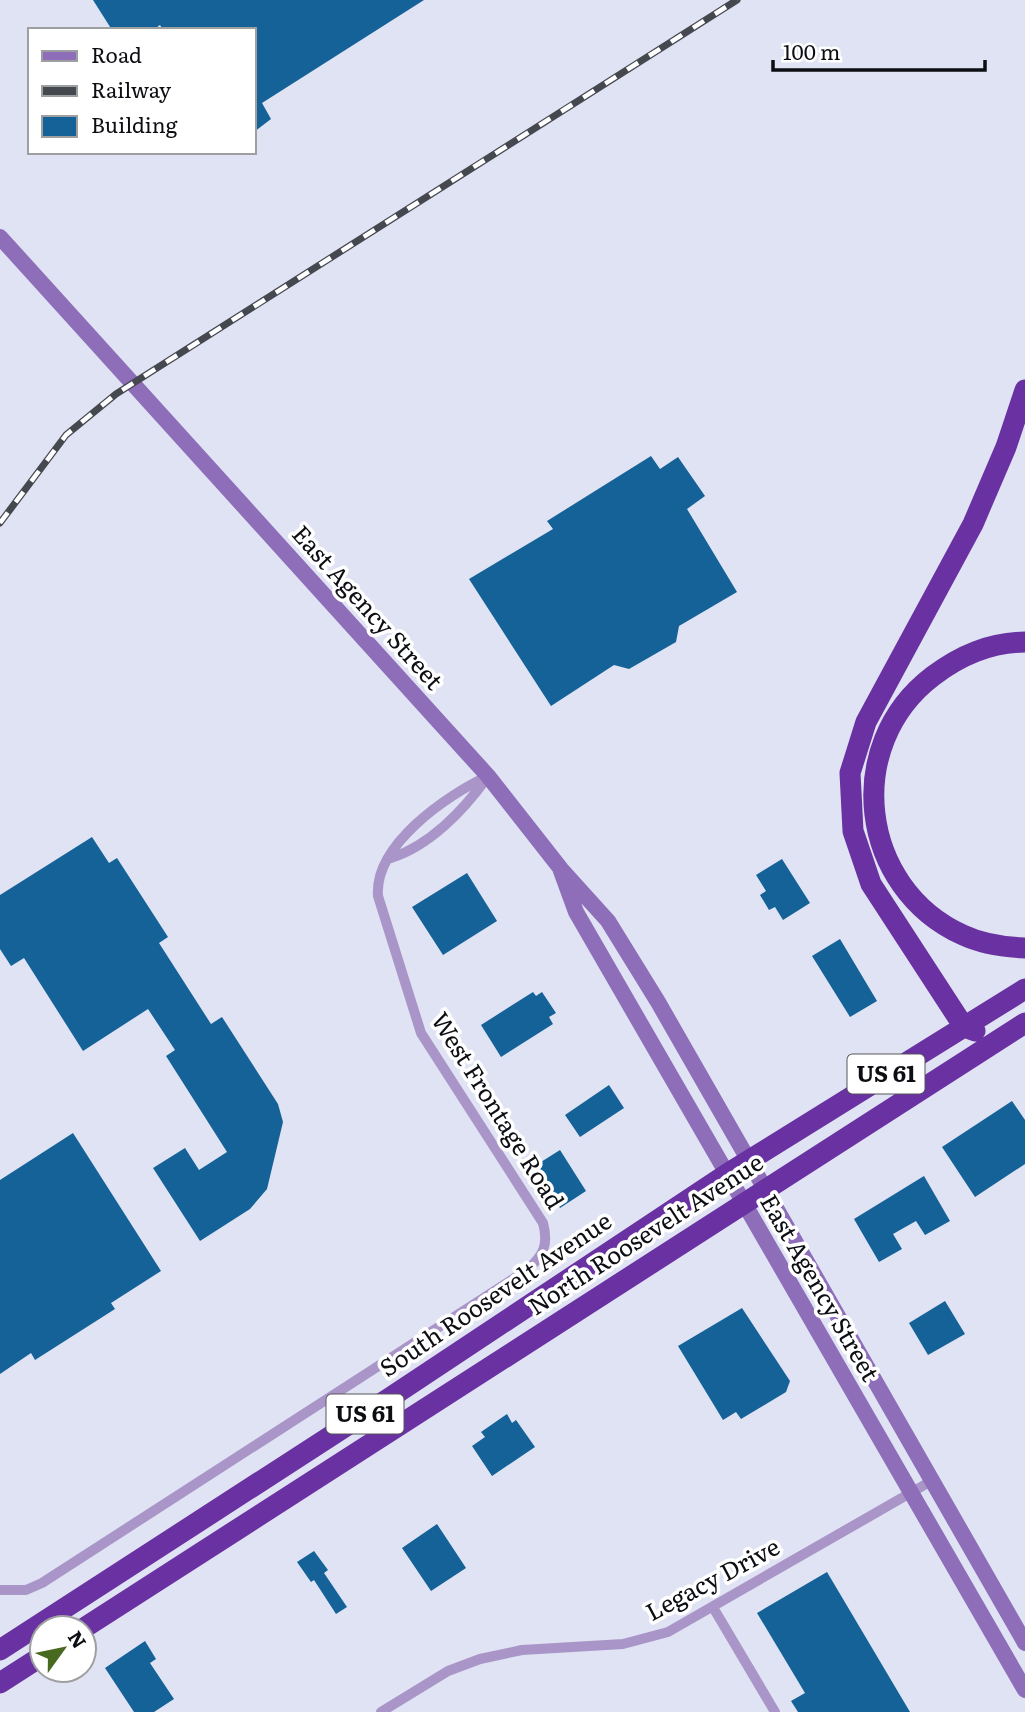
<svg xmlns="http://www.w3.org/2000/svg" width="1025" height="1712" font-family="Literata,serif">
	<rect width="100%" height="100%" fill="#dfe3f3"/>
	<path fill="#156298" d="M93 0H424L262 103 271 119 254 132V30H163L160 25 153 30H112Z
		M651 456 660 469 678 457 705 496 687 509 737 592 679 626 676 642 629 669 614 665 551 706 469 579 553 529 547 521Z
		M92 837 109 863 117 858 168 937 159 943 211 1024 222 1017 278 1104 283 1122 267 1189 250 1209 200 1241 153 1168 185 1148 199 1170 227 1152 166 1056 175 1050 148 1009 83 1051 24 958 11 966 0 949V895Z
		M782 859 810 903 783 920 775 907 769 910 760 895 766 891 756 875Z
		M467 873 497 921 443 955 412 907Z
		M840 939 877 1001 850 1017 812 956Z
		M533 992 536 996 542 992 556 1013 549 1017 553 1024 501 1057 481 1025Z
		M609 1085 624 1108 580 1137 565 1115Z
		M1012 1101 1025 1120V1164L975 1197 942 1147Z
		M73 1133 161 1271 111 1303 115 1309 35 1360 31 1353 0 1374V1180Z
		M560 1150 586 1191 560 1208 533 1167Z
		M924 1176 950 1221 925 1235 916 1221 893 1234 902 1249 879 1262 854 1219Z
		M945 1301 965 1334 928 1355 909 1323Z
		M742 1308 790 1381 786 1392 741 1419 736 1412 723 1420 678 1346Z
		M507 1414 512 1423 516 1420 535 1447 492 1476 472 1446 485 1437 481 1432Z
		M437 1524 466 1568 431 1591 402 1548Z
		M314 1551 328 1570 324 1573 347 1607 336 1614 314 1580 311 1582 297 1562Z
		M827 1572 910 1712H798L791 1701 805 1693 757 1613Z
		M145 1641 156 1659 150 1663 174 1699 154 1712H134L105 1668Z"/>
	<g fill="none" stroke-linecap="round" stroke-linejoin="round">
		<path stroke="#aa95c8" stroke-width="10" d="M391 858C429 846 463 811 486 779
			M0 1590H26L42 1583 527 1270C543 1256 549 1245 543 1223L421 1033 378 896C374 845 447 795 488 776
			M714 1609 775 1712
			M381 1712 448 1671 480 1659 522 1650 623 1644 668 1632 933 1480"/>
		<path stroke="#8e6db9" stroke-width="16" d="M0 237 488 776 561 869 608 921 658 1002 1025 1643
			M561 871 576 912 1025 1690"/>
		<path stroke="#6931a1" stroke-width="21" d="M1025 642C989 643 961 655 933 676 842 745 859 888 963 935 982 944 1004 947 1025 948
			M975 1031 964 1027 871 884 853 831 850 773 866 722 973 524 1006 447 1025 390
			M84 1628 1025 1023
			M0 1650 391 1397 727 1174 1025 989
			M0 1683 42 1656"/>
		<defs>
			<path id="rail" d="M0 523 66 435 116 394 737 0"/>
		</defs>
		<use href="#rail" stroke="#464850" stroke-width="7"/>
		<use href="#rail" stroke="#fff" stroke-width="4.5" stroke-dasharray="13" stroke-linecap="butt"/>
	</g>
	<g text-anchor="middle" stroke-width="7" stroke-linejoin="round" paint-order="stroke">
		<g fill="#fff" stroke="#56565a" stroke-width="2">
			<rect x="847.5" y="1054.5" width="77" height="39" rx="5"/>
			<rect x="326.5" y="1394.5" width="77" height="39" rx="5"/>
		</g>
		<g font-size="23" font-weight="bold" fill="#0d0e13">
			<text x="886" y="1082">US 61</text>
			<text x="365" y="1422">US 61</text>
		</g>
		<g font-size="24" fill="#0d0e13" stroke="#fff">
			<text transform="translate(367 608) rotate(48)" y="8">East Agency Street</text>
			<text transform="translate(497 1111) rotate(58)" y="8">West Frontage Road</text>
			<text transform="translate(646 1235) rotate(-33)" y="8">North Roosevelt Avenue</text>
			<text transform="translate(819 1288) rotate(60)" y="8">East Agency Street</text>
			<text transform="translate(496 1295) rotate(-34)" y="8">South Roosevelt Avenue</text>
			<text transform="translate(713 1580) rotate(-28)" y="8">Legacy Drive</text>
		</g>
	</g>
	<rect x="28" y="28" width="228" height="126" fill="#ffffff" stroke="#9e9fa1" stroke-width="2"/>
	<rect x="42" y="51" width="35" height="10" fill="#8e6db9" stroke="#9e9fa1" stroke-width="2"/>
	<text x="91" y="63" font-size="21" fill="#0d0e13">Road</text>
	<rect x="42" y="86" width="35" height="10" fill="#464850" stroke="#9e9fa1" stroke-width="2"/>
	<text x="91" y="98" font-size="21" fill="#0d0e13">Railway</text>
	<rect x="42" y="116" width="35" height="21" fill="#156298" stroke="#9e9fa1" stroke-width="2"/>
	<text x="91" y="133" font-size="21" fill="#0d0e13">Building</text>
	<g transform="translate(63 1649) rotate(57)"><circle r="33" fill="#ffffff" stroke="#9e9fa1" stroke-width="2"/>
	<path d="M0-5L12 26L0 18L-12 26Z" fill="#476920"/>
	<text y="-10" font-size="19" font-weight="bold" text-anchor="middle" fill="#0d0e13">N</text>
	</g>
	<path d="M773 60v10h212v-10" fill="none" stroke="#0d0e13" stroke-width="3.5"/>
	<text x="783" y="60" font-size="21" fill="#0d0e13" stroke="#ffffff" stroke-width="5" paint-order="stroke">100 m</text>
</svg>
